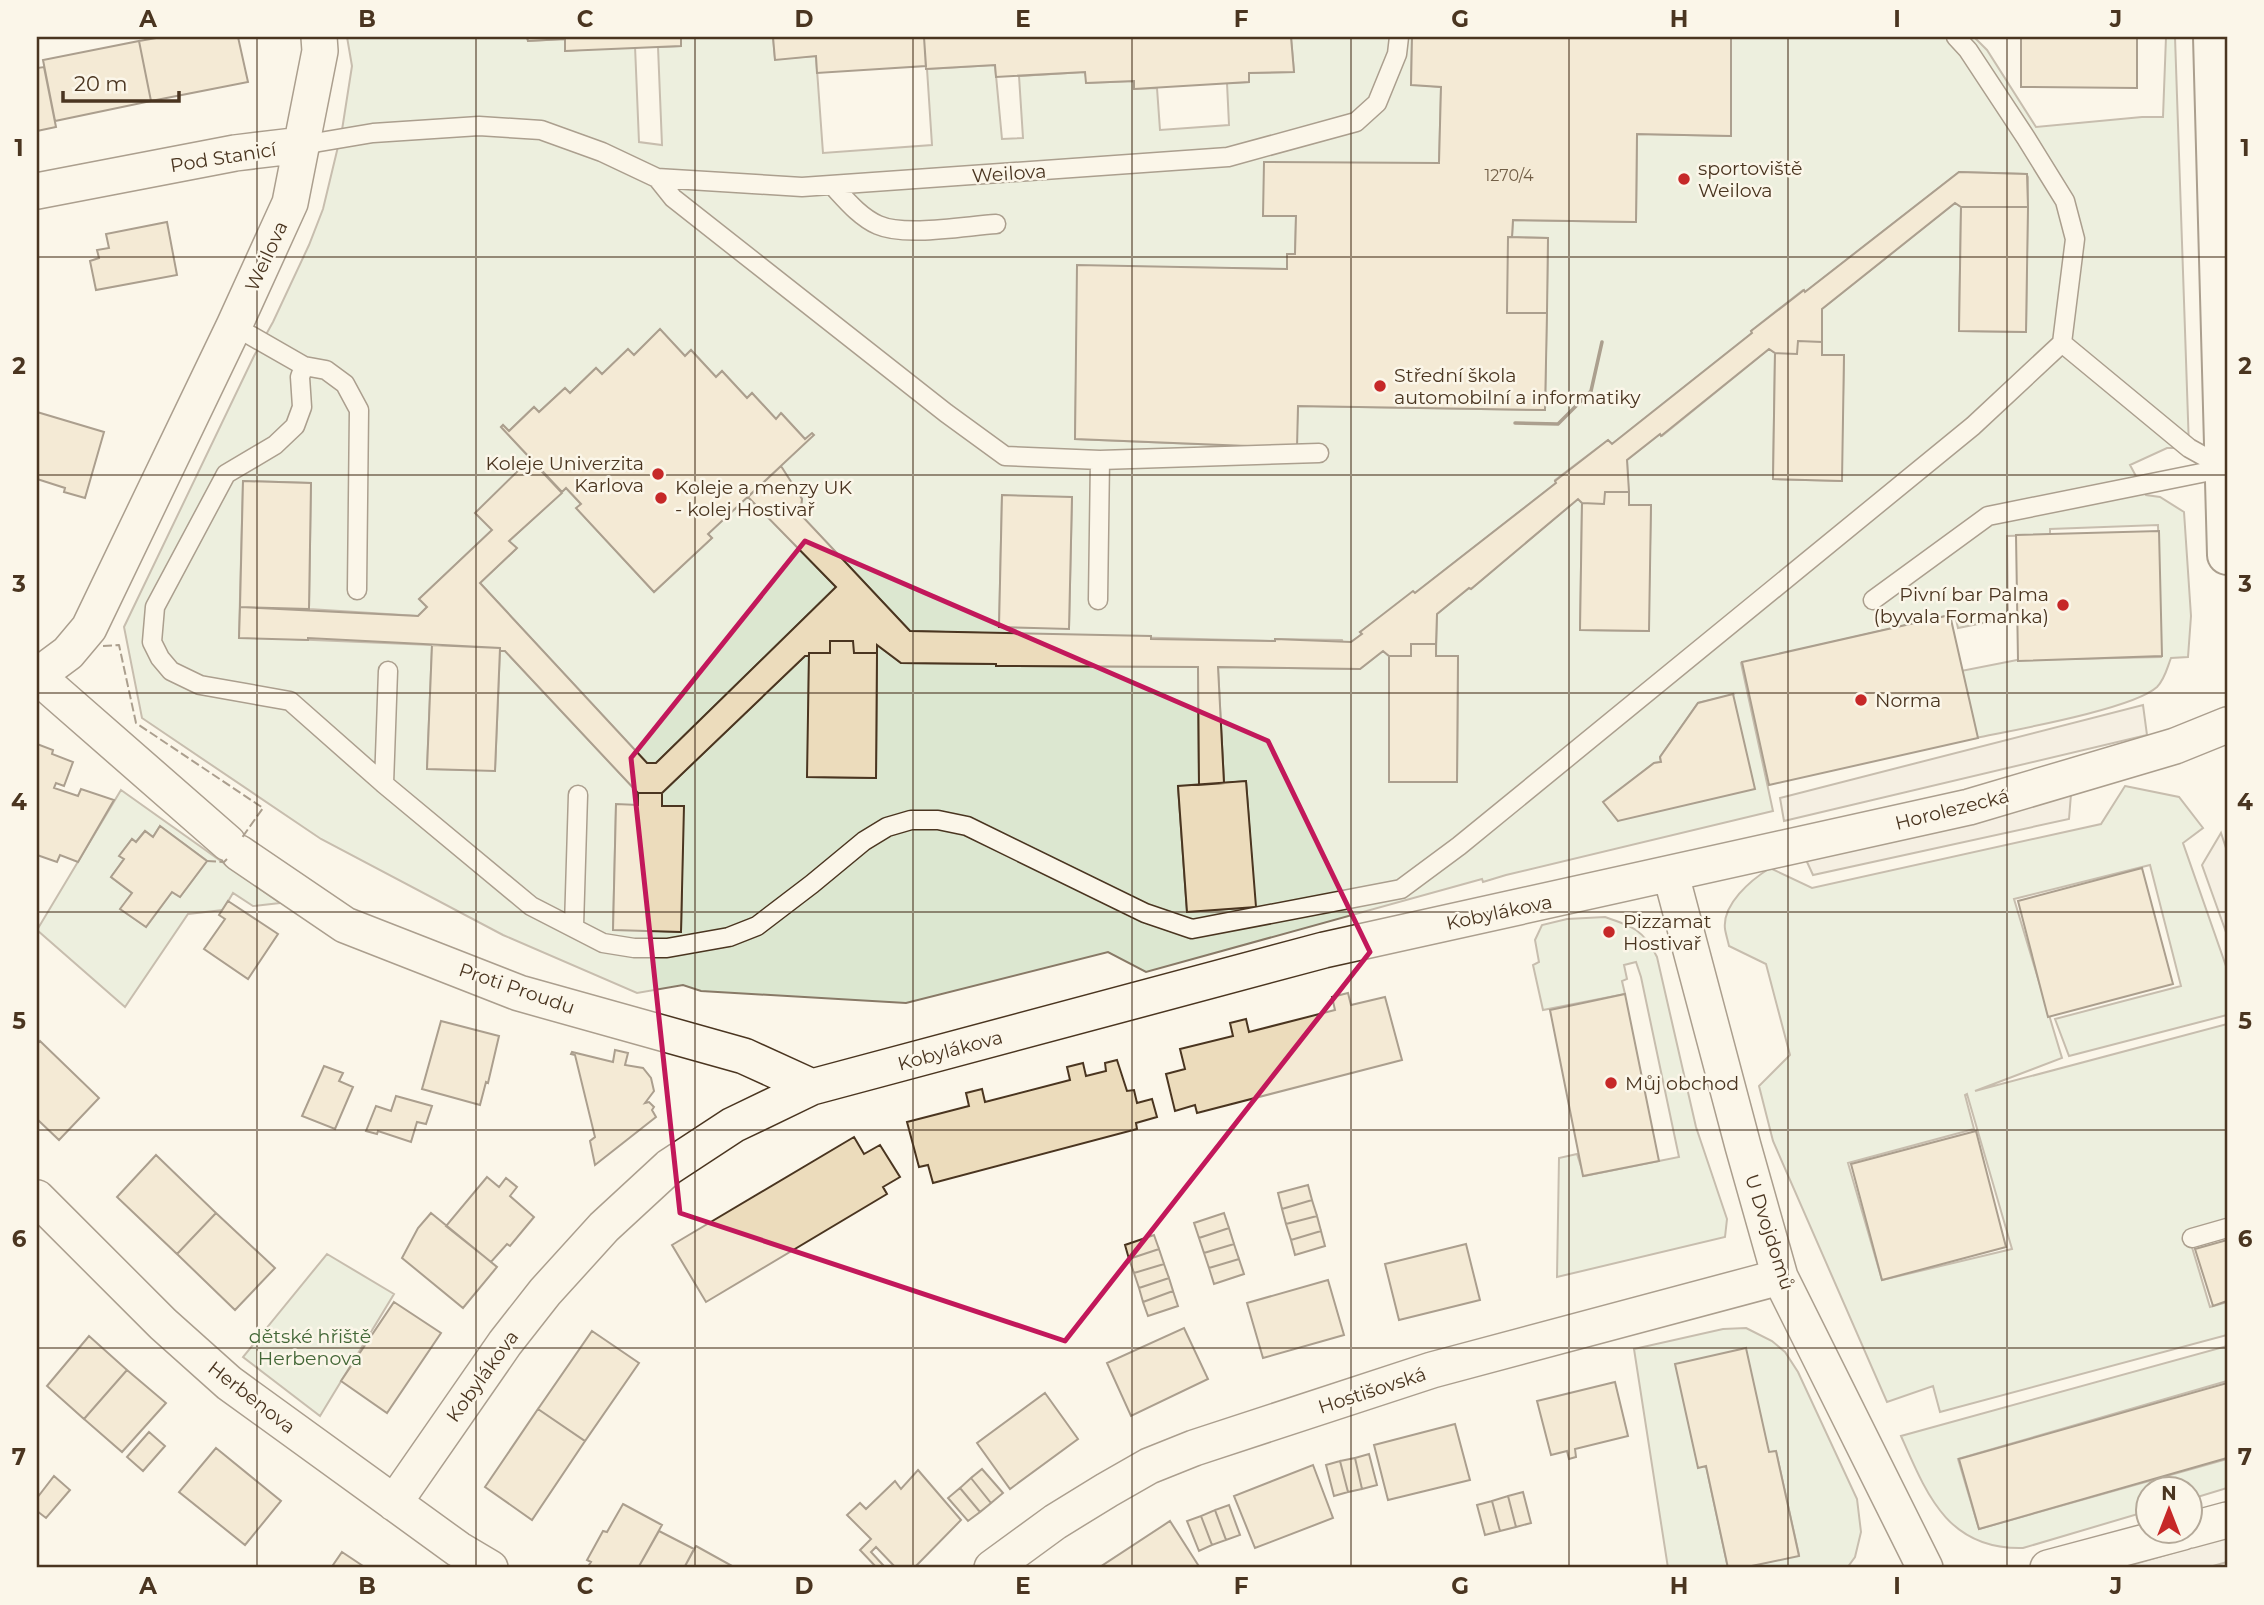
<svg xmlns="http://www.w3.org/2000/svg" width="2264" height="1605" font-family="Montserrat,sans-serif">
	<rect width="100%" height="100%" fill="#fbf6e9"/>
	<path fill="#dce7d0" stroke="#887966" stroke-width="2" fill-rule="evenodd" d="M347 37H527L528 41 565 39 566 51 635 46 639 142 662 145 658 47 681 46V37H773L775 59 816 56 823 153 932 145 927 69 995 65 1002 139 1023 138 1019 76 1085 72 1087 83 1134 81 1135 89 1157 88 1160 130 1229 125 1227 83 1249 82V73L1294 72 1291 37H1412L1411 84 1441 87 1439 163 1263 216H1296L1295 254H1287V269L1078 266 1075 439 1296 448 1298 406 1545 410 1548 238 1512 237 1513 220 1636 222 1637 134 1731 136V37H1974L1987 50 2036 127 2142 117H2163L2166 37H2175L2189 448H2167L2130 465 2146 495 2160 497 2184 512 2191 616 2188 657 2171 658C2167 668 2165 679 2157 687 2133 709 2014 730 1976 738L1961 671 2017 660 2161 657 2158 525 2050 529V535L2007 536 2008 618 1958 628 1955 615H1950L1741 663 1773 811 1506 875 1483 882 1482 879 1146 972 1108 952 906 1003 701 991 683 985 637 993 503 935 321 839 142 718 124 627 254 356 273 322 309 245 323 209 342 130 352 66ZM1959 172 2026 174 2028 177 2026 332 1959 331 1961 207 1955 203 1822 309V355H1844L1841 481 1773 479 1775 353 1769 349 1662 436 1660 434 1627 460 1629 505H1651L1648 631 1580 630 1582 503 1578 499 1471 589 1469 588 1437 614 1436 656H1458L1457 782 1389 781V656L1383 651 1360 669 1218 667 1224 783 1246 781 1255 907 1187 912 1178 787 1199 785 1198 667 996 666V664L901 663 877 645 876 778 808 777 809 656H805L662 793V806L683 807 681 932 613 929 616 805H638V793L505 651H500L495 770 427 769 432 645 239 637 243 481 311 483 309 609 418 616 427 607 419 599 492 530 561 493 509 541 516 549 480 583 647 763H656L836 587 749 498 781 467 802 499 800 514 910 631 1275 641V639L1342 640 1343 643 1351 642 1362 634 1360 632 1415 593 1556 483 1555 480 1608 440 1612 444 1752 333 1751 331 1803 290 1805 292ZM660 330 685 356 691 350 716 377 722 371 747 398 752 393 776 419 782 414 805 439 708 534 712 538 654 592 577 509 581 504 566 488 561 492 501 427 503 425 509 431 534 407 539 412 564 389 570 393 596 368 602 374 634 355ZM1002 496 1072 498 1069 628 999 627ZM1733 695 1618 821 1604 802 1654 763 1661 762 1660 757 1698 703Z
		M2125 786 2179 797 2203 828 2183 843 2227 969V1015L2069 1056 2055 1019 2181 986 2150 865 2014 899 2062 1058 1975 1091 2227 1024V1219L2188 1234 2210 1307 2227 1302V1335L1940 1412 1933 1386 1887 1402 1773 1141 1759 1086 1790 1055 1766 964 1729 946C1728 941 1726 935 1725 929 1722 904 1751 880 1770 868L1812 888 2101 824ZM1967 1094 2012 1249 1882 1280 1848 1163 1974 1129 1965 1095Z
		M121 790 280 903 253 906 233 893 223 910 188 914 125 1007 37 930ZM160 826 207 861 180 897 172 892 146 927 121 909 132 893 111 877 124 859 120 856 132 839 136 842 145 831 153 837Z
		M1605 917C1632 926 1644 930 1657 957L1696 1127 1727 1219 1725 1237 1557 1277 1559 1158 1577 1154 1584 1176 1679 1157 1641 977 1636 962 1624 965 1627 979 1622 981 1625 994 1543 1010 1533 965 1539 962 1535 940 1542 925 1567 919Z
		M327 1254 394 1294 320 1416 243 1357Z
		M1746 1328 1772 1341 1785 1352 1798 1372 1857 1499 1861 1532 1855 1557 1847 1568H1742L1799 1555 1776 1451 1706 1466 1728 1568H1668L1634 1349 1723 1329Z
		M2227 1346V1381L1958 1459 1979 1529 2227 1459V1488L2191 1499 2190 1490H2148V1511L2023 1548C1948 1550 1927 1495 1901 1436Z"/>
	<path fill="#ede7d9" stroke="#887966" stroke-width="2" d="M2143 705 2147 735 1784 821 1780 798Z
		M2071 794 2069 819 1813 875 1802 851Z
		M2221 833 2227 851V935L2202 865Z
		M2227 1537V1562L2206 1568H2121Z"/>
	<path fill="#ecdcbc" stroke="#4a3520" stroke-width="2" d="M162 37H238L248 82 151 101 139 41Z
		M527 37H681V46L565 51V39L528 41Z
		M773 37H924L926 66 817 73 816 56 775 60Z
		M924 37H1291L1294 72 1249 73V82L1134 89V81L1086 83 1085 72 996 77 995 65 926 69Z
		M1412 37H1731V136L1637 134 1636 222 1513 220 1512 237H1508L1507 313H1547L1545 410 1298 406 1297 448 1075 439 1077 265 1287 269V254H1295L1296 216H1263L1264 162 1439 163 1441 87 1411 85Z
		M2021 37H2137V88L2021 87Z
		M139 41 151 101 55 121 43 60Z
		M44 67 56 127 37 131V68Z
		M1959 172 2027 174 2028 207H1961L1955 203 1822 309V342L1798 341 1797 354 1775 353 1769 349 1661 436 1660 434 1627 460 1629 492H1605L1604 504 1582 503 1578 499 1471 589 1469 588 1437 614 1436 644H1411V656H1389L1383 651 1360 669 1218 667 1224 783 1199 785 1198 667 996 666V664L901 663 877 645V653H854L853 641H830V653H809V656H805L662 793H638L505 651H500V648L308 638V640L239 638 240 607 418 616 427 607 419 599 492 530 475 513 530 459 562 493 509 541 517 548 480 583 647 763H656L836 587 748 497 781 466 802 499 800 514 910 631 1151 636V639L1275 641V639L1351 642 1362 634 1360 632 1413 591 1415 593 1556 483 1555 481 1608 440 1612 444 1752 333 1751 331 1804 290 1805 292Z
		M1961 207H2028L2026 332 1959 331Z
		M167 222 177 275 96 290 90 261 99 258 97 250 109 248 106 234Z
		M1508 237 1548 238 1547 313H1507Z
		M660 329 685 356 691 350 716 377 722 371 747 398 752 393 776 419 781 413 805 439 812 433 814 435 708 534 712 538 654 592 576 508 581 504 566 488 562 492 501 427 503 425 509 431 534 407 539 412 565 388 570 393 596 368 602 374 628 349 634 355Z
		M1798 341 1822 342V355H1844L1842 481 1773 479 1775 353 1797 354Z
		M37 412 104 432 85 498 64 492 65 488 37 479Z
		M243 481 311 483 309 609 240 607Z
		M1605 492H1629V505H1651L1649 631 1580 630 1582 503 1604 504Z
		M1002 495 1072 497 1069 629 999 627Z
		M2159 531 2162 656 2018 661 2016 535Z
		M1950 615 1978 738 1769 785 1742 662Z
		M830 641H853L854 653H877L876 778 807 777 809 653H830Z
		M1411 644H1436V656H1458L1457 782H1389V656H1411Z
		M432 645 500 648 495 771 427 769Z
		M1733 694 1755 789 1618 821 1603 802 1654 763 1661 762 1660 757 1698 703Z
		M37 744 53 750 52 754 73 762 64 786 56 783 54 788 78 796 81 789 114 800 78 862 60 855 57 862 37 855Z
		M1246 781 1256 907 1187 912 1178 786Z
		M638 793H662V806H684L681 932 613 930 616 804 638 805Z
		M160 826 207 861 180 897 172 892 146 927 120 909 132 893 111 877 124 859 119 856 132 839 136 842 145 831 153 837Z
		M2142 868 2173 984 2048 1017 2018 901Z
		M228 901 278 934 248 979 204 949 225 919 219 915Z
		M1348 993 1351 1005 1385 997 1402 1060 1197 1113 1195 1105 1175 1111 1166 1074 1185 1069 1180 1049 1233 1036 1230 1023 1246 1019 1249 1032 1335 1010 1332 997Z
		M1625 994 1659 1161 1583 1176 1550 1010Z
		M441 1021 499 1036 488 1083 486 1082 480 1105 422 1089Z
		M40 1041 99 1098 59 1140 37 1119V1044Z
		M615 1050 628 1053 625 1065 643 1068 651 1078 654 1091 645 1103 649 1102 654 1107 652 1110 656 1117 595 1165 590 1141 595 1137 575 1055 571 1054 572 1052 613 1062Z
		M1117 1060 1127 1091 1134 1090 1137 1103 1152 1099 1157 1117 1136 1123 1137 1129 933 1183 928 1165 919 1167 907 1122 969 1106 966 1093 982 1089 985 1102 1070 1080 1067 1067 1083 1063 1086 1076 1106 1071 1105 1063Z
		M324 1066 343 1073 339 1081 353 1087 335 1129 302 1116Z
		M396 1096 432 1106 426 1124 417 1122 411 1142 378 1131 377 1134 366 1131 376 1106 391 1111Z
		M1976 1131 2006 1247 1882 1280 1851 1164Z
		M854 1137 864 1154 880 1145 900 1177 883 1187 887 1194 706 1302 672 1245Z
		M156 1155 216 1213 177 1254 117 1197Z
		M487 1177 499 1187 506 1178 517 1187 510 1196 534 1217 510 1246 507 1244 491 1262 446 1226Z
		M1308 1185 1312 1200 1282 1209 1278 1193Z
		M1312 1200 1317 1216 1286 1224 1282 1209Z
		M216 1213 275 1268 235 1310 177 1254Z
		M431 1213 497 1267 463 1308 402 1258 418 1228Z
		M1224 1213 1229 1228 1199 1238 1194 1223Z
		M1317 1216 1321 1231 1291 1240 1286 1224Z
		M1229 1228 1234 1244 1204 1253 1199 1238Z
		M1321 1231 1325 1246 1295 1255 1291 1240Z
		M1154 1235 1159 1249 1129 1259 1125 1245Z
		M2227 1240V1301L2213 1306 2195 1249Z
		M1234 1244 1239 1259 1209 1268 1204 1253Z
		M1466 1244 1480 1300 1399 1320 1385 1264Z
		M1159 1249 1164 1264 1134 1273 1129 1259Z
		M1239 1259 1244 1274 1214 1284 1209 1268Z
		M1164 1264 1169 1278 1139 1288 1134 1273Z
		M1169 1278 1173 1291 1143 1302 1139 1288Z
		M1328 1280 1344 1335 1263 1358 1247 1303Z
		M1173 1291 1178 1306 1148 1316 1143 1302Z
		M394 1302 441 1333 387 1413 341 1381Z
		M1184 1328 1208 1379 1131 1416 1107 1363Z
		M592 1331 639 1363 585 1441 538 1409Z
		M89 1336 127 1370 84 1419 47 1386Z
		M1746 1348 1769 1452 1776 1451 1799 1556 1742 1568H1728L1706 1466 1698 1468 1675 1364Z
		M127 1370 166 1403 122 1452 84 1419Z
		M1615 1382 1628 1436 1575 1449 1576 1457 1569 1459 1567 1451 1551 1455 1537 1401Z
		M2227 1383V1458L1979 1529 1959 1459Z
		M1045 1393 1078 1439 1010 1489 977 1443Z
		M538 1409 585 1441 532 1520 485 1487Z
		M1455 1424 1470 1480 1388 1500 1374 1445Z
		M149 1432 165 1446 143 1471 127 1457Z
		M216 1448 281 1501 245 1545 179 1492Z
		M1369 1454 1377 1485 1362 1489 1355 1458Z
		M1355 1458 1362 1489 1348 1492 1340 1461Z
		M1340 1461 1348 1492 1334 1496 1326 1465Z
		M1313 1465 1333 1518 1255 1548 1234 1496Z
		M982 1469 1003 1493 991 1503 971 1478Z
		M918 1470 961 1520 914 1568H896L876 1547 871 1552 883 1565 877 1568 860 1550 871 1539 847 1515 860 1503 866 1509 895 1481 901 1489Z
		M54 1476 70 1490 46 1518 37 1511V1498Z
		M971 1478 991 1503 980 1512 960 1488Z
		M960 1488 980 1512 968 1521 948 1498Z
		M1523 1492 1531 1523 1516 1527 1508 1496Z
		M1508 1496 1516 1527 1500 1531 1492 1501Z
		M1492 1501 1500 1531 1485 1535 1477 1505Z
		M623 1504 662 1525 638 1568H587L591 1562 587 1560 603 1531 607 1532Z
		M1229 1505 1240 1535 1226 1540 1215 1510Z
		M1215 1510 1226 1540 1212 1545 1201 1516Z
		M1201 1516 1212 1545 1199 1551 1187 1521Z
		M1170 1521 1200 1568H1101L1100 1567Z
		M659 1531 694 1549 684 1568H638Z
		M696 1546 734 1567 733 1568H684Z
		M342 1552 366 1568H331Z"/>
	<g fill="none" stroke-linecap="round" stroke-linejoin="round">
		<defs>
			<path id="lane" d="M302 145 373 133 479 126 541 130 602 152 657 178 802 187 1228 157 1356 122 1377 103 1397 54 1399 37
				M657 178 673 198 946 413 1005 456 1100 460 1319 453
				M833 186C846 200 860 217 878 225 905 237 965 226 996 224
				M234 326 304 366 300 377 302 407 295 426 275 445 226 474 155 607 152 642 160 658 171 671 200 685 290 701 384 784 531 906 603 943 634 948H667L729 937 757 926 812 884 864 841 887 827 911 820H938L967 826 1145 913 1192 929 1401 889 1459 846 1973 426 2062 343 2075 239 2065 201 2026 138 1968 50 1956 37
				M2062 343 2189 448 2225 468
				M304 366 326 370 345 384 359 410 357 590
				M1098 600 1100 460
				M1873 600 1988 516 2226 468
				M384 784 388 671
				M574 926 578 795
				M2192 1238 2227 1228"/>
			<path id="street" d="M37 191 235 153 302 145
				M37 676 68 653 89 628 234 326 290 203 320 51 319 37
				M37 676 228 843
				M239 853 345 925 519 993 744 1056 812 1087
				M1671 875 1743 1146 1780 1277 1925 1568
				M37 1198 163 1324 229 1383 458 1549 490 1568
				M394 1503 505 1343 545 1292 604 1227 669 1167 733 1125 812 1087 1324 950 1969 807 2175 746 2227 725
				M2190 1530 2227 1520
				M992 1568 1055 1522 1107 1490 1149 1466 1194 1448 1432 1370 1780 1277
				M2048 1568 2183 1532"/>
			<path id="secondary" d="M2213 37 2227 555"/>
		</defs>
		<use href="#lane" stroke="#4a3520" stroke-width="21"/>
		<use href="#street" stroke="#4a3520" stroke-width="38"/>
		<use href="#secondary" stroke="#4a3520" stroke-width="42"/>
		<use href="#lane" stroke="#fbf6e9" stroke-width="18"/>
		<use href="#street" stroke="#fbf6e9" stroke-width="35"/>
		<use href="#secondary" stroke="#fbf6e9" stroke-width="38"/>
		<path stroke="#4a3520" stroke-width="2" stroke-dasharray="9 3.5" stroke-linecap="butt" d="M103 646 119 645 136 723 263 808 241 839
			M207 861 224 862 227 859"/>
		<path stroke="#4a3520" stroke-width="3.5" d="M1515 423 1558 424 1591 391 1602 342"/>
	</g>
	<path d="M0 0H2264V1605H0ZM805 541 1268 741 1370 952 1065 1341 680 1213 631 758Z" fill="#fbf6e9" fill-opacity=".55" fill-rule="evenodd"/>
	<path fill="none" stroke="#c2185b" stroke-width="5" stroke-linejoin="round" d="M805 541 1268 741 1370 952 1065 1341 680 1213 631 758Z"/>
	<path fill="none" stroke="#4a3520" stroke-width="2" stroke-opacity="0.55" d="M257 37V1568M476 37V1568M695 37V1568M913 37V1568M1132 37V1568M1351 37V1568M1569 37V1568M1788 37V1568M2007 37V1568M37 257H2227M37 475H2227M37 693H2227M37 912H2227M37 1130H2227M37 1348H2227"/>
	<g fill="#c62828" stroke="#fbf6e9" stroke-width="2.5">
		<circle cx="1684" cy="179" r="7"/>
		<circle cx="1380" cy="386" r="7"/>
		<circle cx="658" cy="474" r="7"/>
		<circle cx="661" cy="498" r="7"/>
		<circle cx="2063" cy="605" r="7"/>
		<circle cx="1861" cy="700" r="7"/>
		<circle cx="1609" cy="932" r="7"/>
		<circle cx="1611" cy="1083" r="7"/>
	</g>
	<g text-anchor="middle" stroke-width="5" stroke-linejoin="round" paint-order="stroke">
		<g font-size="16" fill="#725f47">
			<text x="1509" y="181">1270/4</text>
		</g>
		<g font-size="19" fill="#4a3520" stroke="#fbf6e9">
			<text transform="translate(223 157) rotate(-9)" y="7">Pod Stanicí</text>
			<text transform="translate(1009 173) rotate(-4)" y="7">Weilova</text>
			<text transform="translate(266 256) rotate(-65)" y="7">Weilova</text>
			<text transform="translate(1952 809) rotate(-14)" y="7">Horolezecká</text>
			<text transform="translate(1499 912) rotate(-12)" y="7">Kobylákova</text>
			<text transform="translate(517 988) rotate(19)" y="7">Proti Proudu</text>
			<text transform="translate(950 1050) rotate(-15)" y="7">Kobylákova</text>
			<text transform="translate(1770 1232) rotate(72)" y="7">U Dvojdomů</text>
			<text transform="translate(482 1376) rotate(-54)" y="7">Kobylákova</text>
			<text transform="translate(1372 1390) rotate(-18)" y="7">Hostišovská</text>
			<text transform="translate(252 1397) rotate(38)" y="7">Herbenova</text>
		</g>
		<g font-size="19" fill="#4a3520" stroke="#fbf6e9" text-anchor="start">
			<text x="1698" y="175">sportoviště<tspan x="1698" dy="22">Weilova</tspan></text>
			<text x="1394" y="382">Střední škola<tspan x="1394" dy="22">automobilní a informatiky</tspan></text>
			<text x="644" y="470" text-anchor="end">Koleje Univerzita<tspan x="644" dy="22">Karlova</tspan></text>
			<text x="675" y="494">Koleje a menzy UK<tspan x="675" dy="22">- kolej Hostivař</tspan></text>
			<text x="2049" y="601" text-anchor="end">Pivní bar Palma<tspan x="2049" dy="22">(byvala Formanka)</tspan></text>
			<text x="1875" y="707">Norma</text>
			<text x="1623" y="928">Pizzamat<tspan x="1623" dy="22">Hostivař</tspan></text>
			<text x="1625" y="1090">Můj obchod</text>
		</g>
		<g font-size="19" fill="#436837" stroke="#fbf6e9">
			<text x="310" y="1343">dětské hřiště<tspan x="310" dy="22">Herbenova</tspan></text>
		</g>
	</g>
	<rect width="2264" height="1605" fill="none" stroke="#fbf6e9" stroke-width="77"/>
	<g transform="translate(2169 1510)"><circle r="33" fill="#fbf6e9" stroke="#b4a999" stroke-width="2"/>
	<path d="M0-5L12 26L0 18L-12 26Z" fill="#c62828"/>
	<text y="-10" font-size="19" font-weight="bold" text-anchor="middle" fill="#4a3520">N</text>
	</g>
	<path d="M63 91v10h116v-10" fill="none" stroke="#4a3520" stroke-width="3.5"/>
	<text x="74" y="91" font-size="21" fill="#4a3520" stroke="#fbf6e9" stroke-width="5" paint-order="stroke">20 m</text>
	<rect x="38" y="38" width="2188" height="1528" fill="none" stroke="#4a3520" stroke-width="2.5"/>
	<g font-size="23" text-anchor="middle" font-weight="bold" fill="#4a3520">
		<text x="148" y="27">A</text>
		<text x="367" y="27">B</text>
		<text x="585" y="27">C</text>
		<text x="804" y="27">D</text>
		<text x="1023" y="27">E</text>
		<text x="1241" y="27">F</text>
		<text x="1460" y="27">G</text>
		<text x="1679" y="27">H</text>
		<text x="1897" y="27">I</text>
		<text x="2116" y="27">J</text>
		<text x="19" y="156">1</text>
		<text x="2245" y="156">1</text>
		<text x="19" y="374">2</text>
		<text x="2245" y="374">2</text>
		<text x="19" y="592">3</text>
		<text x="2245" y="592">3</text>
		<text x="19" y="810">4</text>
		<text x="2245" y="810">4</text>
		<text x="19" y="1029">5</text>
		<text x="2245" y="1029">5</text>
		<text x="19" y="1247">6</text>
		<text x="2245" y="1247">6</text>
		<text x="19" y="1465">7</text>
		<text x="2245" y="1465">7</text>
		<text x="148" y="1594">A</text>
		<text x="367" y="1594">B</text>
		<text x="585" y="1594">C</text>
		<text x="804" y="1594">D</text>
		<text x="1023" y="1594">E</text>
		<text x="1241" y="1594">F</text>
		<text x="1460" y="1594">G</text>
		<text x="1679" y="1594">H</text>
		<text x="1897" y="1594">I</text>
		<text x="2116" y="1594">J</text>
	</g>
</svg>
